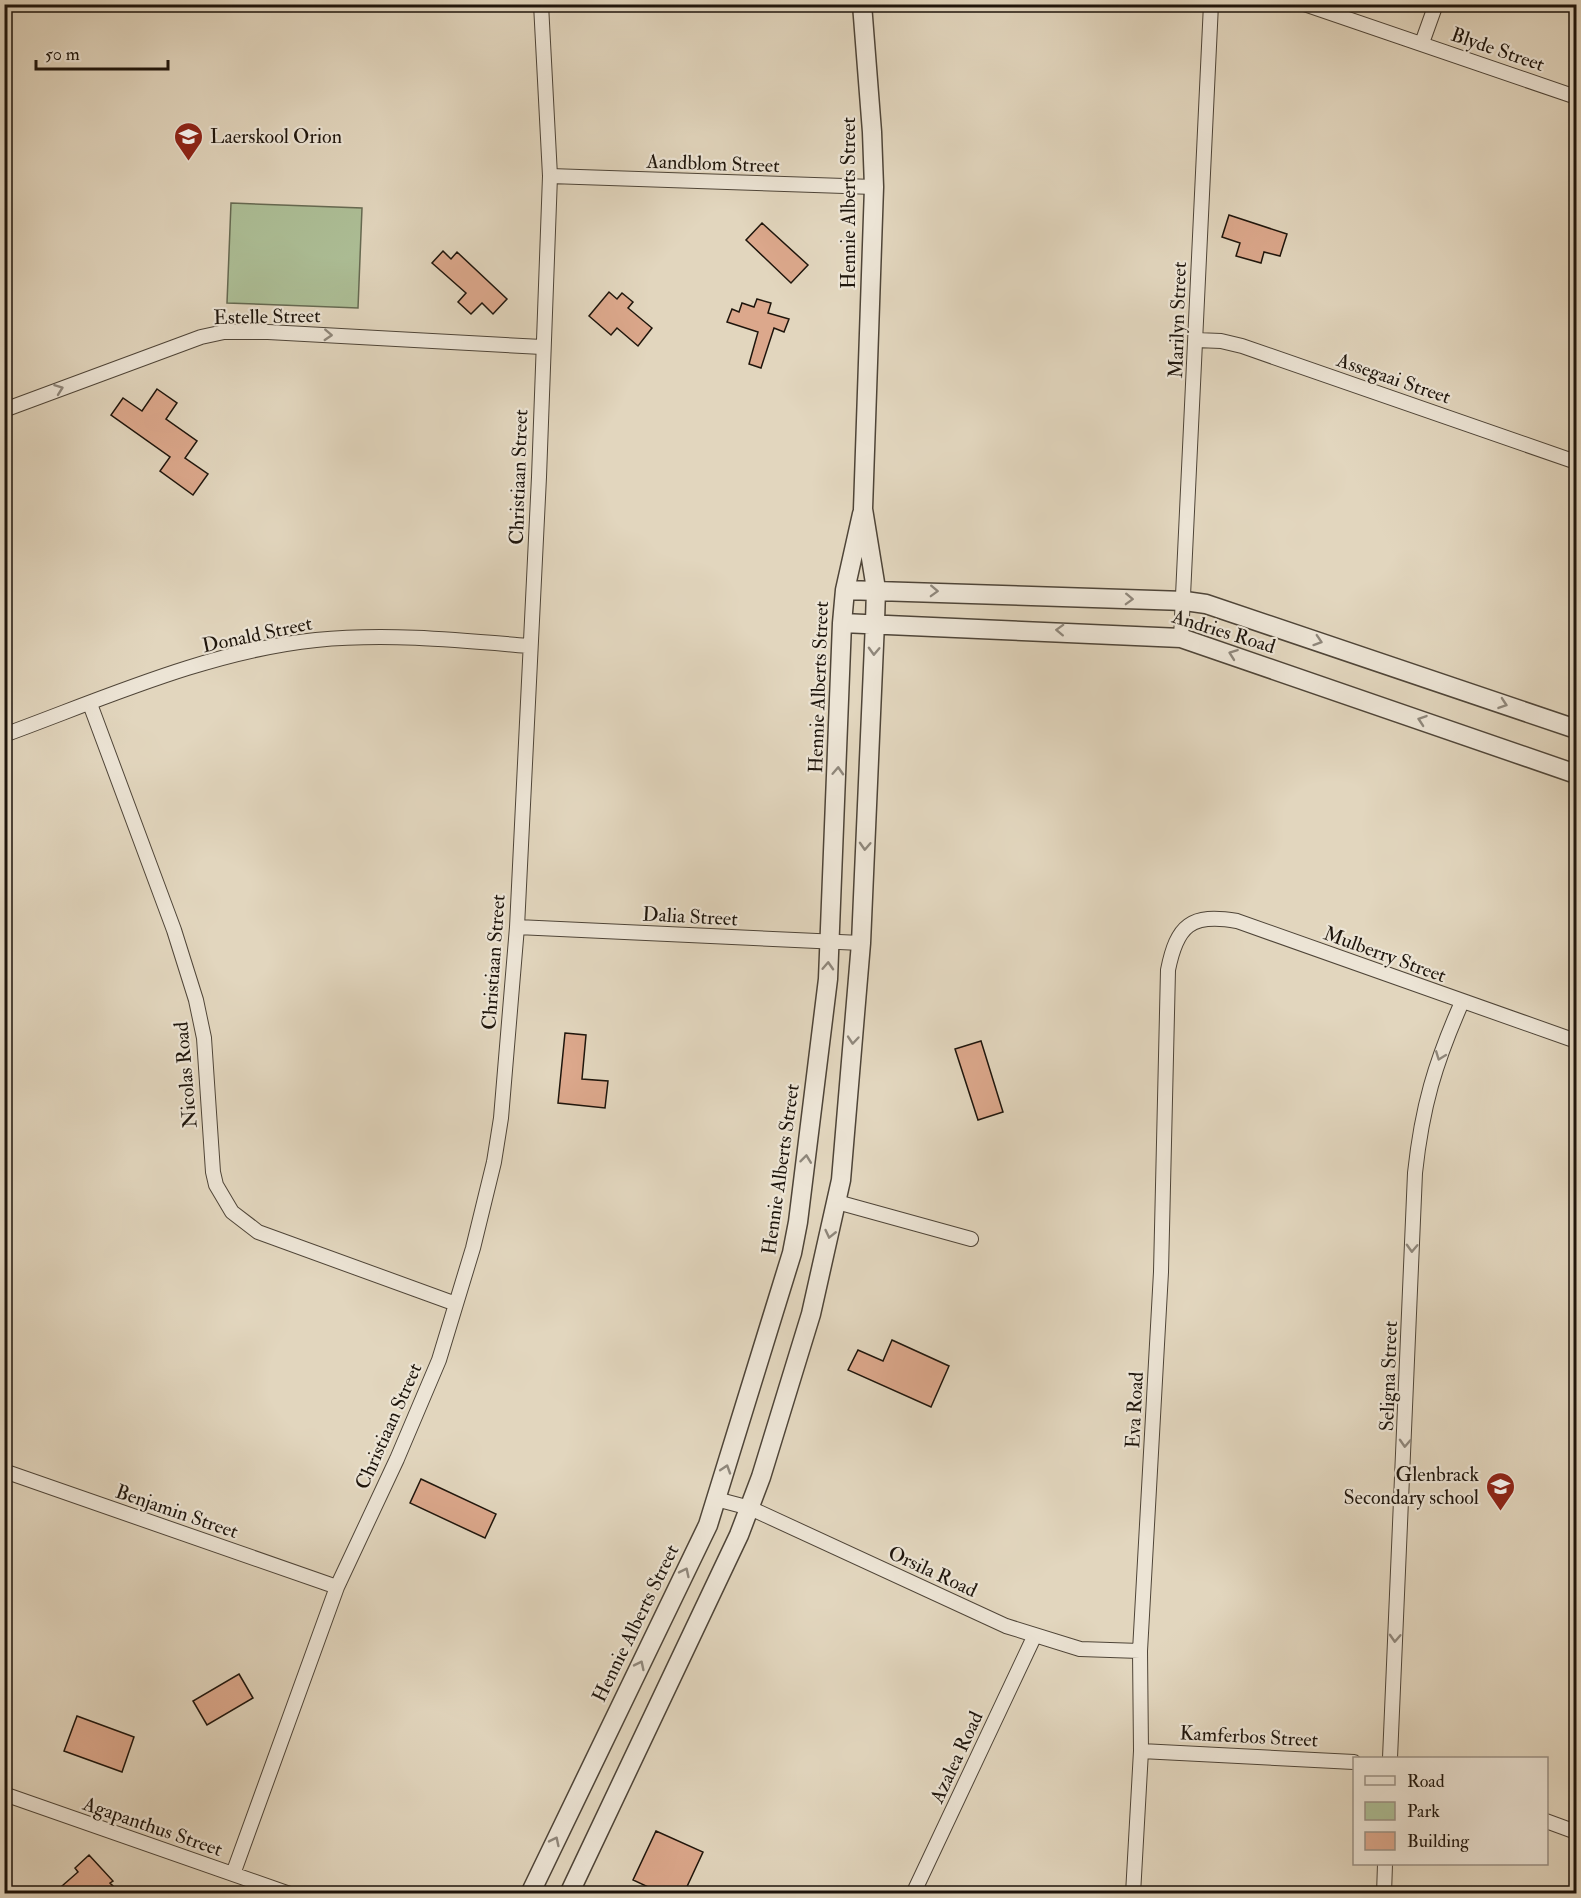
<svg xmlns="http://www.w3.org/2000/svg" width="1581" height="1898" font-family="'IM FELL Double Pica',serif">
	<rect width="100%" height="100%" fill="#e2d6be"/>
	<filter id="stains"><feTurbulence type="fractalNoise" baseFrequency=".00333" numOctaves="4"/><feColorMatrix values="0 0 0 0 .2 0 0 0 0 .09 0 0 0 0 .02 0 0 0 .5 -.17"/></filter>
	<radialGradient id="worn" r=".72"><stop offset=".6" stop-color="#630" stop-opacity="0"/><stop offset="1" stop-color="#630" stop-opacity=".3"/></radialGradient>
	<path fill="#adbf97" stroke="#666a52" stroke-width="1.5" d="M231 203 362 208 358 308 227 303Z"/>
	<path fill="#dca88c" stroke="#1e150c" stroke-width="1.5" d="M1229 215 1287 234 1280 256 1264 252 1261 263 1236 256 1240 243 1222 237Z
		M762 223 808 265 791 283 746 240Z
		M443 251 451 259 457 252 507 299 493 314 482 303 471 314 458 302 466 293 432 263Z
		M609 292 617 299 622 293 633 302 628 308 652 328 638 346 617 328 611 335 589 316Z
		M757 299 771 303 768 313 789 319 784 332 774 328 761 368 749 364 758 332 727 322 732 309 739 312 742 303 754 307Z
		M157 389 177 403 166 419 197 441 185 458 208 474 193 495 160 471 170 457 111 415 123 398 142 411Z
		M565 1033 586 1035 582 1079 608 1081 605 1108 558 1103Z
		M981 1041 1003 1112 978 1120 955 1049Z
		M892 1340 949 1366 931 1407 848 1370 858 1350 883 1361Z
		M421 1479 496 1514 485 1538 410 1503Z
		M239 1674 253 1698 207 1725 193 1701Z
		M77 1716 134 1737 122 1772 64 1751Z
		M656 1831 703 1852 684 1893H661L633 1880Z
		M89 1855 113 1881 110 1883 120 1893H54L78 1872 75 1868Z"/>
	<g fill="none" stroke-linecap="round" stroke-linejoin="round">
		<defs>
			<path id="minor" d="M1304 4 1576 97
				M1422 43 1436 4
				M550 176 874 187
				M1196 340 1221 341 1242 346 1576 462
				M4 410 201 337 224 332H268L542 347
				M1181 638 1211 4
				M90 704 174 930 196 1000 204 1038 213 1172 216 1185 232 1212 258 1232 456 1304
				M4 735C105 698 209 651 316 640 388 633 458 640 529 646
				M517 927 861 943
				M837 1202 971 1239
				M4 1471 337 1587
				M716 1499 750 1508 1006 1626 1080 1649 1140 1651
				M1141 1751 1354 1762
				M1390 1758 1415 1173C1422 1107 1435 1063 1462 1002
				M4 1794 290 1894
				M1546 1821 1576 1832
				M233 1874 337 1587 397 1459 439 1360 473 1248 494 1162 501 1118 517 927 539 477 550 176 541 4
				M913 1894 1034 1637
				M1133 1894 1141 1751 1140 1651 1161 1272 1168 970C1177 925 1191 913 1237 921L1576 1041
				M1384 1894 1385 1864"/>
			<path id="tertiary" d="M845 590 1185 601 1206 604 1576 729
				M842 623 1181 638 1576 774
				M530 1894 708 1525 792 1253 798 1222 828 979 842 623 845 590 862 514
				M569 1894 739 1535 761 1477 811 1314 841 1180 861 943 875 622 876 589 863 509 874 187 872 132 862 4"/>
		</defs>
		<use href="#minor" stroke="#4f4538" stroke-width="16"/>
		<use href="#tertiary" stroke="#4f4538" stroke-width="21"/>
		<use href="#minor" stroke="#ece4d5" stroke-width="14"/>
		<use href="#tertiary" stroke="#ece4d5" stroke-width="18"/>
	</g>
	<defs><path id="oneway-chevron" d="M-2-3.5L2.5 0L-2 3.5" fill="none" stroke-width="1.6" stroke-linecap="round" stroke-linejoin="round" transform="scale(1.5)"/></defs>
	<g stroke="#8f877b">
		<use href="#oneway-chevron" transform="translate(328 335) rotate(3)"/>
		<use href="#oneway-chevron" transform="translate(59 389) rotate(-20)"/>
		<use href="#oneway-chevron" transform="translate(934 591) rotate(2)"/>
		<use href="#oneway-chevron" transform="translate(1129 599) rotate(2)"/>
		<use href="#oneway-chevron" transform="translate(1060 630) rotate(-178)"/>
		<use href="#oneway-chevron" transform="translate(1318 641) rotate(18)"/>
		<use href="#oneway-chevron" transform="translate(874 651) rotate(92)"/>
		<use href="#oneway-chevron" transform="translate(1233 654) rotate(-160)"/>
		<use href="#oneway-chevron" transform="translate(1503 704) rotate(19)"/>
		<use href="#oneway-chevron" transform="translate(1422 720) rotate(-161)"/>
		<use href="#oneway-chevron" transform="translate(838 771) rotate(-87)"/>
		<use href="#oneway-chevron" transform="translate(865 846) rotate(93)"/>
		<use href="#oneway-chevron" transform="translate(828 966) rotate(-87)"/>
		<use href="#oneway-chevron" transform="translate(853 1040) rotate(95)"/>
		<use href="#oneway-chevron" transform="translate(1440 1056) rotate(111)"/>
		<use href="#oneway-chevron" transform="translate(806 1159) rotate(-83)"/>
		<use href="#oneway-chevron" transform="translate(830 1234) rotate(103)"/>
		<use href="#oneway-chevron" transform="translate(1412 1248) rotate(92)"/>
		<use href="#oneway-chevron" transform="translate(1405 1443) rotate(93)"/>
		<use href="#oneway-chevron" transform="translate(726 1469) rotate(-72)"/>
		<use href="#oneway-chevron" transform="translate(685 1572) rotate(-64)"/>
		<use href="#oneway-chevron" transform="translate(1395 1638) rotate(93)"/>
		<use href="#oneway-chevron" transform="translate(640 1665) rotate(-64)"/>
		<use href="#oneway-chevron" transform="translate(555 1841) rotate(-64)"/>
	</g>
	<defs>
		<symbol id="school-pin" viewBox="-11 -11 22 30"><path d="M0 17L-7.5 6A9.5 9.5 0 1 1 7.5 6Z" fill="#8f2418" stroke="#ece4d5"/><path d="M0-5L7-2L0 1L-7-2ZM-4 1L0 2.5L4 1V4Q0 6-4 4Z" fill="#fff"/></symbol>
	</defs>
	<g fill-rule="evenodd">
		<use href="#school-pin" x="172" y="120" width="33" height="45"/>
		<use href="#school-pin" x="1484" y="1470" width="33" height="45"/>
	</g>
	<g text-anchor="middle" stroke-width="4.5" stroke-linejoin="round" paint-order="stroke">
		<g font-size="20" fill="#1e150c" stroke="#ece4d5">
			<text transform="translate(1498 49) rotate(19)" y="7">Blyde Street</text>
			<text transform="translate(713 163) rotate(2)" y="7">Aandblom Street</text>
			<text transform="translate(848 203) rotate(-90)" y="7">Hennie Alberts Street</text>
			<text transform="translate(267 316) rotate(-1)" y="7">Estelle Street</text>
			<text transform="translate(1177 320) rotate(-88)" y="7">Marilyn Street</text>
			<text transform="translate(1394 378) rotate(19)" y="7">Assegaai Street</text>
			<text transform="translate(518 477) rotate(-88)" y="7">Christiaan Street</text>
			<text transform="translate(1224 631) rotate(17)" y="7">Andries Road</text>
			<text transform="translate(257 634) rotate(-12)" y="7">Donald Street</text>
			<text transform="translate(818 687) rotate(-88)" y="7">Hennie Alberts Street</text>
			<text transform="translate(690 916) rotate(3)" y="7">Dalia Street</text>
			<text transform="translate(1385 954) rotate(20)" y="7">Mulberry Street</text>
			<text transform="translate(493 962) rotate(-86)" y="7">Christiaan Street</text>
			<text transform="translate(185 1075) rotate(-95)" y="7">Nicolas Road</text>
			<text transform="translate(780 1169) rotate(-82)" y="7">Hennie Alberts Street</text>
			<text transform="translate(1388 1376) rotate(-88)" y="7">Seligna Street</text>
			<text transform="translate(1134 1410) rotate(-87)" y="7">Eva Road</text>
			<text transform="translate(388 1426) rotate(-66)" y="7">Christiaan Street</text>
			<text transform="translate(177 1511) rotate(19)" y="7">Benjamin Street</text>
			<text transform="translate(933 1571) rotate(25)" y="7">Orsila Road</text>
			<text transform="translate(635 1623) rotate(-64)" y="7">Hennie Alberts Street</text>
			<text transform="translate(1249 1736) rotate(3)" y="7">Kamferbos Street</text>
			<text transform="translate(956 1757) rotate(-65)" y="7">Azalea Road</text>
			<text transform="translate(153 1826) rotate(19)" y="7">Agapanthus Street</text>
		</g>
		<g font-size="20" fill="#1e150c" stroke="#ece4d5" text-anchor="start">
			<text x="210" y="143">Laerskool Orion</text>
			<text x="1479" y="1481" text-anchor="end">Glenbrack<tspan x="1479" dy="23">Secondary school</tspan></text>
		</g>
	</g>
	<rect width="1581" height="1898" fill="none" stroke="#e2d6be" stroke-width="24"/>
	<rect x="6" y="6" width="1569" height="1886" fill="none" stroke="#1e150c" stroke-width="3"/>
	<rect x="12" y="12" width="1557" height="1874" fill="none" stroke="#1e150c" stroke-width="1.5"/>
	<rect x="1353" y="1757" width="195" height="108" fill="#ece4d5" stroke="#9a9185" stroke-width="1.5"/>
	<rect x="1365" y="1776" width="30" height="9" fill="#ece4d5" stroke="#9a9185" stroke-width="1.5"/>
	<text x="1407" y="1787" font-size="18" fill="#1e150c">Road</text>
	<rect x="1365" y="1802" width="30" height="18" fill="#adbf97" stroke="#9a9185" stroke-width="1.5"/>
	<text x="1407" y="1817" font-size="18" fill="#1e150c">Park</text>
	<rect x="1365" y="1832" width="30" height="18" fill="#dca88c" stroke="#9a9185" stroke-width="1.5"/>
	<text x="1407" y="1847" font-size="18" fill="#1e150c">Building</text>
	<path d="M36 60v9h132v-9" fill="none" stroke="#1e150c" stroke-width="3"/>
	<text x="45" y="60" font-size="18" fill="#1e150c" stroke="#ece4d5" stroke-width="4.5" paint-order="stroke">50 m</text>
	<rect width="100%" height="100%" filter="url(#stains)"/>
	<rect width="100%" height="100%" fill="url(#worn)"/>
</svg>
